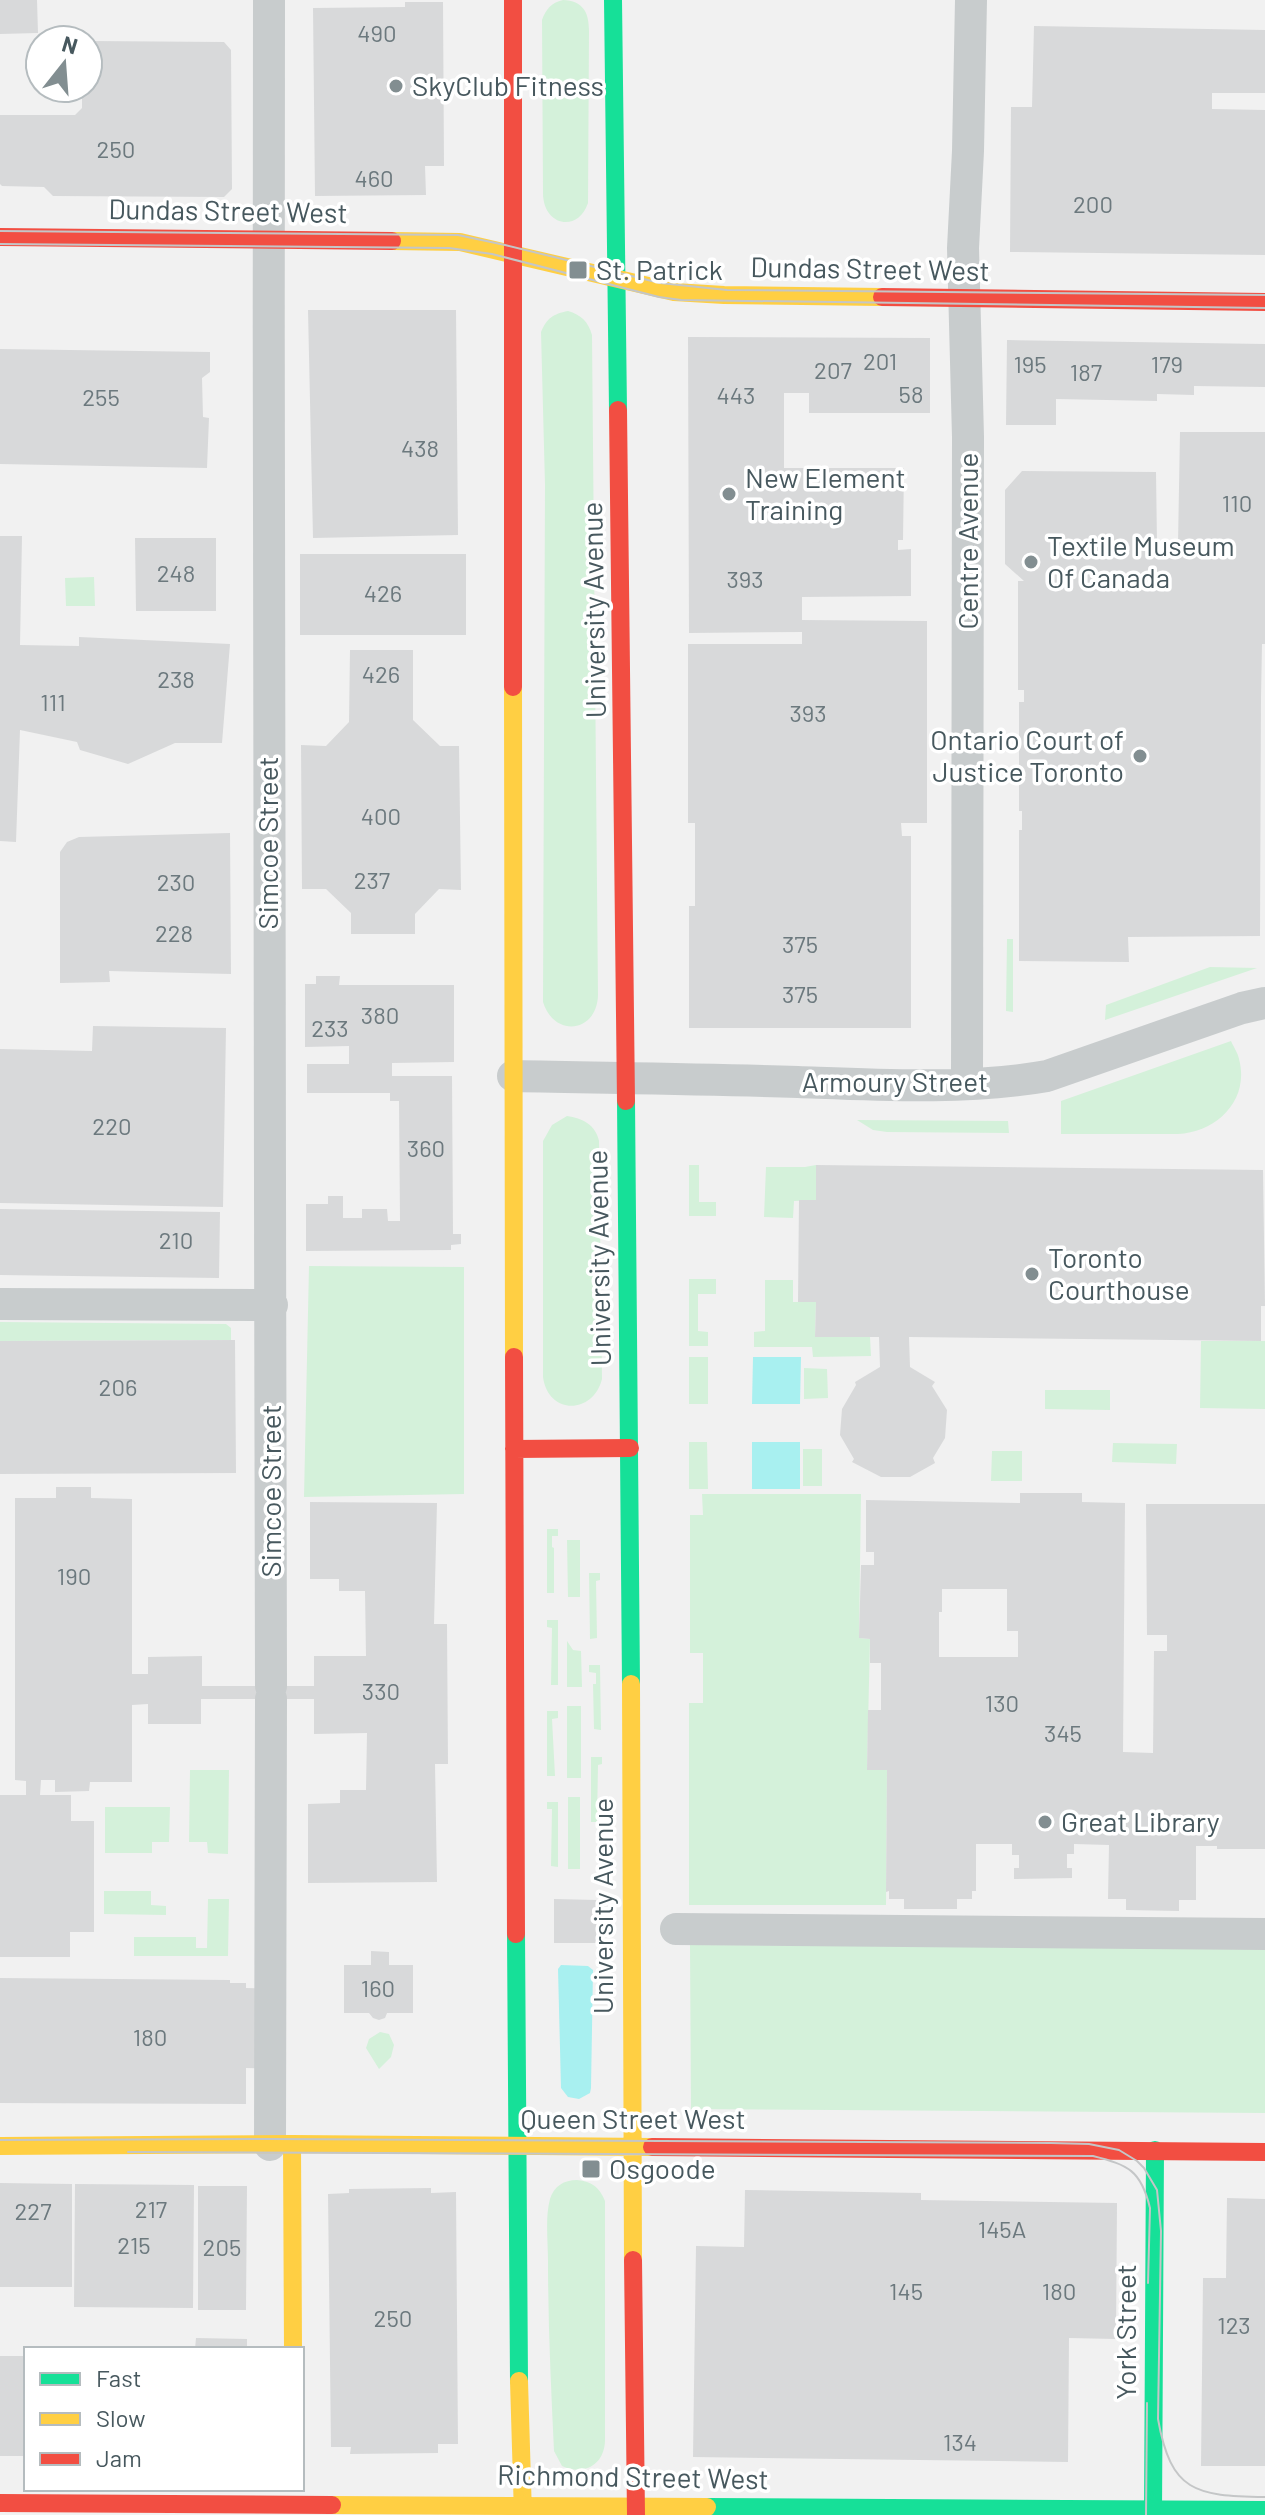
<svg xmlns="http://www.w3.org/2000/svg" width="1265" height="2515" font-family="Barlow,sans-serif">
  <rect width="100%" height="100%" fill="#f1f1f1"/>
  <path fill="#d4f1da" d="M 563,0 C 583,1 589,12 589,31 L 588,203 C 578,233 543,226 543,193 L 542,20 C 546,9 551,3 563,0 Z
    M 568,311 C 581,315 588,321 592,335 L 598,995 C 597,1033 554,1038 543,1002 L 545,485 L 541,332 C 547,318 553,314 568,311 Z
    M 94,577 L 95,606 L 66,606 L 65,578 Z
    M 1007,939 L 1013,939 L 1013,1012 L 1006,1011 Z
    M 1210,967 L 1257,968 L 1105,1020 L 1106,1005 Z
    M 1231,1041 C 1233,1046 1238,1053 1239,1059 C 1250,1100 1217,1132 1178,1134 L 1061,1134 L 1061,1101 Z
    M 567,1116 C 582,1118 596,1125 599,1141 L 602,1379 C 593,1415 548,1415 543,1377 L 543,1141 L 552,1125 Z
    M 857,1120 L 1008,1121 L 1009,1133 L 887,1132 L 873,1130 Z
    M 689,1165 L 699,1165 L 699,1202 L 716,1202 L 716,1216 L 689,1216 Z
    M 816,1165 L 816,1200 L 794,1201 L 793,1218 L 764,1217 L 766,1167 L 805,1167 Z
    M 309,1266 L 464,1267 L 464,1494 L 304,1497 Z
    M 689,1279 L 716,1279 L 716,1294 L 698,1294 L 698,1331 L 708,1332 L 708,1346 L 689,1346 Z
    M 765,1280 L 793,1280 L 793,1302 L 816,1302 L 815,1336 L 870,1337 L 871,1356 L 813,1357 L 812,1347 L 754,1347 L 754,1332 L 765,1331 Z
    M 0,1322 L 226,1324 L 231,1328 L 231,1340 L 0,1341 Z
    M 1201,1341 L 1265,1341 L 1265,1409 L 1200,1408 Z
    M 689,1357 L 708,1357 L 708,1404 L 689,1404 Z
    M 804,1368 L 827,1369 L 828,1398 L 804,1399 Z
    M 1045,1390 L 1110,1390 L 1110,1410 L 1045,1409 Z
    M 689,1442 L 707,1442 L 708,1489 L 689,1489 Z
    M 1113,1443 L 1177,1444 L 1176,1464 L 1112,1462 Z
    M 803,1449 L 822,1449 L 822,1486 L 803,1486 Z
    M 992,1451 L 1022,1451 L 1022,1481 L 991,1481 Z
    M 702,1494 L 861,1494 L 859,1638 L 870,1639 L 867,1769 L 887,1770 L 886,1905 L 689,1905 L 689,1703 L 703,1703 L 703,1653 L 690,1653 L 690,1515 L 703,1515 Z
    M 547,1529 L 558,1529 L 558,1536 L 552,1536 L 552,1547 L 554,1548 L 554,1593 L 547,1593 Z
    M 567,1540 L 580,1540 L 580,1597 L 568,1597 Z
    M 589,1573 L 600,1573 L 600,1580 L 596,1581 L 597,1638 L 590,1639 Z
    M 547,1620 L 558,1620 L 558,1685 L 551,1685 L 552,1628 L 547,1627 Z
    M 567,1641 L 573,1650 L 581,1651 L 582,1687 L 567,1687 Z
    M 589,1665 L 600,1665 L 601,1730 L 594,1729 L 593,1684 L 596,1684 L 596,1673 L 589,1672 Z
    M 567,1706 L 581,1706 L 581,1778 L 567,1778 Z
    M 547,1711 L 558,1711 L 558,1718 L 552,1719 L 555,1776 L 547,1776 Z
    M 591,1757 L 602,1757 L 602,1764 L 598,1765 L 597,1822 L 591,1822 Z
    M 190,1770 L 229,1770 L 228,1854 L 208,1853 L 207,1842 L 189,1842 Z
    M 568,1797 L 580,1797 L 580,1869 L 568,1869 Z
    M 547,1802 L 558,1802 L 558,1867 L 551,1866 L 552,1809 L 547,1809 Z
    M 105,1807 L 170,1807 L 169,1842 L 152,1842 L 152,1853 L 105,1853 Z
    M 104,1891 L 151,1891 L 151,1905 L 166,1906 L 166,1915 L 104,1914 Z
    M 208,1899 L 229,1899 L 228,1956 L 134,1956 L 134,1937 L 196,1937 L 196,1948 L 207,1948 Z
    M 690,1945 L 1265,1946 L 1265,2113 L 691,2109 Z
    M 380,2032 L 389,2034 L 394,2045 L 391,2057 L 379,2069 L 366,2048 L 369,2039 Z
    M 577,2180 C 592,2181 600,2188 605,2201 L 605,2441 C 604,2465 584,2476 562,2466 L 554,2451 C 551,2387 548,2324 548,2261 C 548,2242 545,2217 550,2199 C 554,2186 564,2180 577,2180 Z"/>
  <path fill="#a8f0f0" d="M 753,1357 L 801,1357 L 800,1404 L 752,1404 Z
    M 752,1442 L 800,1442 L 800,1489 L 752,1489 Z
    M 561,1965 L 588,1966 L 593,1970 L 591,2088 L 590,2093 L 579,2099 L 568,2097 L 561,2088 L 558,1969 Z"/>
  <path fill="#d8d9da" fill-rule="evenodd" d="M 0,0 L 37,0 L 38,33 L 0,34 Z
    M 405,2 L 443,2 L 444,166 L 425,166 L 426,195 L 315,196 L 313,8 L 405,7 Z
    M 1034,26 L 1265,30 L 1265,93 L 1212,93 L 1212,109 L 1265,110 L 1265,255 L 1010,252 L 1011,107 L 1032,107 Z
    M 90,41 L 224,42 L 231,50 L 232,189 L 224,197 L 53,196 L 44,187 L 2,186 L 0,184 L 0,115 L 75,115 L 82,108 L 82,88 L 88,88 Z
    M 308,310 L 456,310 L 458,535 L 313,538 Z
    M 688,337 L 930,338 L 930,413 L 809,413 L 809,393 L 784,393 L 784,468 L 904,468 L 903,540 L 898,540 L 898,550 L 911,549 L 911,596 L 802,597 L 802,620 L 927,621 L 927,823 L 901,823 L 902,836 L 911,836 L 911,1028 L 689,1028 L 689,906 L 695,906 L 695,823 L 688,823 L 688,644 L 802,644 L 802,632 L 689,633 Z
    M 1007,340 L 1265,344 L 1265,387 L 1194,386 L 1194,395 L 1157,394 L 1157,401 L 1056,399 L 1056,425 L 1006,425 Z
    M 0,349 L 210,352 L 210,372 L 202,378 L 203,417 L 209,418 L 207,468 L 0,464 Z
    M 1180,432 L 1265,432 L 1265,644 L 1262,644 L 1261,697 L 1260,936 L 1128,937 L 1129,962 L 1019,961 L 1019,830 L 1022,830 L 1022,811 L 1019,811 L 1019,702 L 1024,702 L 1024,690 L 1018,690 L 1018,581 L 1024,581 L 1005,564 L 1005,490 L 1022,471 L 1156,472 L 1157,543 L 1178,544 Z
    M 0,536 L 22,536 L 20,645 L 79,646 L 79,637 L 230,644 L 222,743 L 175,743 L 128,764 L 80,750 L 77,742 L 20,730 L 16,842 L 0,841 Z
    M 135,538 L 216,538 L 216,611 L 136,611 Z
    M 300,554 L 466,554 L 466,635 L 300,635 Z
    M 350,650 L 413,650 L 413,720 L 440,746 L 459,746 L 461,890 L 439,889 L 415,914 L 415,934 L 351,934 L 351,913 L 326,889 L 302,889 L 301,745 L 326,746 L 349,722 Z
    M 230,833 L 231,974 L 109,971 L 110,982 L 60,983 L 60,852 L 67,842 L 79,837 Z
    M 316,976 L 340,976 L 339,985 L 454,985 L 454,1062 L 392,1063 L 392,1076 L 452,1076 L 453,1234 L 461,1234 L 461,1244 L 451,1245 L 451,1250 L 306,1251 L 306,1204 L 328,1204 L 328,1196 L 343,1196 L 343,1218 L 362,1218 L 362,1209 L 387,1209 L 388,1221 L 400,1221 L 399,1101 L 390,1101 L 390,1093 L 307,1093 L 307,1064 L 349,1064 L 349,1046 L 305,1047 L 305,984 L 316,984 Z
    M 93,1026 L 226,1028 L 223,1207 L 0,1203 L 0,1049 L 92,1051 Z
    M 816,1165 L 1263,1170 L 1265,1306 L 1261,1306 L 1261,1341 L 909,1337 L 910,1367 L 935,1382 L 932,1386 L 947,1410 L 945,1438 L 933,1458 L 935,1463 L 910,1477 L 881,1477 L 852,1462 L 854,1459 L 840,1435 L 842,1409 L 856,1385 L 855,1382 L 880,1367 L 879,1337 L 815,1337 L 816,1302 L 798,1302 L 799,1200 L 816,1200 Z
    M 0,1209 L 220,1212 L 219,1278 L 0,1275 Z
    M 235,1340 L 236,1473 L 0,1474 L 0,1341 Z
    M 56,1487 L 91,1487 L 91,1498 L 132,1499 L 132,1674 L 148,1674 L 148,1657 L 202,1656 L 202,1686 L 314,1686 L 314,1656 L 366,1656 L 365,1591 L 339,1591 L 339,1579 L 310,1579 L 310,1502 L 437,1503 L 434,1624 L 447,1624 L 448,1764 L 435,1764 L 437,1882 L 308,1883 L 308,1804 L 340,1803 L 340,1790 L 366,1790 L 367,1733 L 314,1734 L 314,1699 L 201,1699 L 201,1724 L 148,1724 L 148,1704 L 132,1705 L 132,1782 L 90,1782 L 89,1791 L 55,1792 L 55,1780 L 41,1780 L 40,1795 L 71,1795 L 71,1821 L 94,1821 L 94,1932 L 70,1932 L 70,1957 L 0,1957 L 0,1795 L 26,1795 L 26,1781 L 15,1780 L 15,1498 L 56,1498 Z
    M 1020,1493 L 1082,1493 L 1082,1502 L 1125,1503 L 1123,1752 L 1153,1753 L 1154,1651 L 1167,1651 L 1167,1635 L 1147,1635 L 1146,1504 L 1265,1504 L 1265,1849 L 1217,1849 L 1217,1846 L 1196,1846 L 1196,1900 L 1179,1900 L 1179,1911 L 1126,1910 L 1126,1899 L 1108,1899 L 1109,1845 L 1074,1844 L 1074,1854 L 1067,1854 L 1067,1868 L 1072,1868 L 1072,1878 L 1014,1879 L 1014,1868 L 1019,1868 L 1019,1855 L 1012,1855 L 1012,1844 L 976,1844 L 976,1891 L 972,1891 L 972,1899 L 957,1899 L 957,1909 L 904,1909 L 904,1899 L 889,1899 L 889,1891 L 886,1892 L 887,1770 L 867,1770 L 868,1710 L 881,1710 L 881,1663 L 870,1663 L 870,1639 L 859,1638 L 861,1565 L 874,1565 L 874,1552 L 866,1552 L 866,1500 L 1020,1503 ZM 942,1589 L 1007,1589 L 1007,1631 L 1018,1631 L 1018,1657 L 939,1657 L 939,1612 L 942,1612 Z
    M 554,1899 L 597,1900 L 596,1943 L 554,1943 Z
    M 371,1951 L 389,1952 L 389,1965 L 413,1965 L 413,2013 L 387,2013 L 385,2018 L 379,2020 L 373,2018 L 369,2013 L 344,2013 L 344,1965 L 371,1965 Z
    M 0,1978 L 230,1980 L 230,1983 L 246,1983 L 246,1988 L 285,1989 L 285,2069 L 246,2068 L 246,2104 L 0,2103 Z
    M 0,2183 L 72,2184 L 72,2287 L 0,2287 Z
    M 75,2184 L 194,2185 L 193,2308 L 74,2307 Z
    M 198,2186 L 247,2186 L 246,2310 L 198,2310 Z
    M 431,2188 L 431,2193 L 456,2192 L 458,2444 L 438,2444 L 438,2453 L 350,2454 L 351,2447 L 331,2447 L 328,2194 L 349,2193 L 349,2189 Z
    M 745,2190 L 921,2193 L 921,2200 L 1117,2203 L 1116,2339 L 1069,2338 L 1068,2462 L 693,2457 L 696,2246 L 744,2247 Z
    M 1227,2198 L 1265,2199 L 1265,2466 L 1201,2466 L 1203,2278 L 1226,2278 Z
    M 196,2338 L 247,2339 L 247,2349 L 195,2349 Z
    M 0,2356 L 26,2356 L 26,2456 L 0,2456 Z"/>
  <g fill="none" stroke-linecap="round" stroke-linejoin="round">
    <path stroke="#c8cccd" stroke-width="32" d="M 269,0 C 268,562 270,1124 271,1686
      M 513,1076 C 608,1078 703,1079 798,1082 C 879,1085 968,1090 1047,1076 L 1242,1008 L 1265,1003
      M 967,1083 L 968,437 L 963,248 L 968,151 L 971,0
      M 0,1304 L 272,1305
      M 676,1929 L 1265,1934
      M 270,2145 L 271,1699"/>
    <path stroke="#16e098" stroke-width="18" d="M 613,0 L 618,410
      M 626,1101 L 631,1684
      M 516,1934 L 519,2381
      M 707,2507 L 1265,2510
      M 1153,2515 L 1155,2150"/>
    <path stroke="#ffcf43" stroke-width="18" d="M 392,241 L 460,242 L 674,292 L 724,295 L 882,297
      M 513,687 L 514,1357
      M 631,1684 L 633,2260
      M 292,2144 L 293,2349
      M 0,2146 L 292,2144 L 652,2147
      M 519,2381 L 523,2515
      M 332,2505 L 707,2507"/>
    <path stroke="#f24e42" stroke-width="18" d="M 513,0 L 513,687
      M 0,237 L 392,241
      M 882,297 L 1265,302
      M 618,410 L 626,1101
      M 514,1357 L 516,1934
      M 514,1449 L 630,1448
      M 652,2147 L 1265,2152
      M 633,2260 L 636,2515
      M 0,2503 L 332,2505"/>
    <path stroke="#c4c6c7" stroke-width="2" d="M 0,231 L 458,235 L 505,245 L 660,283 L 727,290 L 1265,295
      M 0,244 L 449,248 L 492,254 L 659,297 L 681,300 L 1265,308
      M 0,2140 L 270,2139 L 1051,2143 L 1089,2144 L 1119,2150 L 1137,2161 L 1144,2168 L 1157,2190 L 1161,2231 L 1158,2419 C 1171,2492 1195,2496 1265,2497
      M 128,2152 L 1093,2156 C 1128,2165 1141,2170 1150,2208 L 1148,2283
      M 1146,2515 L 1147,2403"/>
  </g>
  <g fill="#828e91" stroke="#fff" stroke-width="3">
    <circle cx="396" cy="86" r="8"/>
    <rect x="568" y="260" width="20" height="20" rx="4"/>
    <circle cx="729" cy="494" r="8"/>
    <circle cx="1031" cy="562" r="8"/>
    <circle cx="1140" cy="756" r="8"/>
    <circle cx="1032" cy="1274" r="8"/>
    <circle cx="1045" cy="1822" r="8"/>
    <rect x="581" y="2159" width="20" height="20" rx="4"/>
  </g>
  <g text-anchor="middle" stroke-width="7" stroke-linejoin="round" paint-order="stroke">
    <g font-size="24" fill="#6c797e">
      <text x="377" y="42">490</text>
      <text x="116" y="158">250</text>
      <text x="374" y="187">460</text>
      <text x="1093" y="213">200</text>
      <text x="880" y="370">201</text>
      <text x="1030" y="373">195</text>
      <text x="1167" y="373">179</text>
      <text x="833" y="379">207</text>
      <text x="1086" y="381">187</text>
      <text x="911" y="403">58</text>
      <text x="736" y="404">443</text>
      <text x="101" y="406">255</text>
      <text x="420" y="457">438</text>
      <text x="1237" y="512">110</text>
      <text x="176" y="582">248</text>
      <text x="745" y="588">393</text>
      <text x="383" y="602">426</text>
      <text x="381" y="683">426</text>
      <text x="176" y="688">238</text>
      <text x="53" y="711">111</text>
      <text x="808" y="722">393</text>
      <text x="381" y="825">400</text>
      <text x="372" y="889">237</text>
      <text x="176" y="891">230</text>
      <text x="174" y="942">228</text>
      <text x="800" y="953">375</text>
      <text x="800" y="1003">375</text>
      <text x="380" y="1024">380</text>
      <text x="330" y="1037">233</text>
      <text x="112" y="1135">220</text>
      <text x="426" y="1157">360</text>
      <text x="176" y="1249">210</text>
      <text x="118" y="1396">206</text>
      <text x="74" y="1585">190</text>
      <text x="381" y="1700">330</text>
      <text x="1002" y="1712">130</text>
      <text x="1063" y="1742">345</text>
      <text x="378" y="1997">160</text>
      <text x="150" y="2046">180</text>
      <text x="151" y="2218">217</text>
      <text x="33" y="2220">227</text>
      <text x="1002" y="2238">145A</text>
      <text x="134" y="2254">215</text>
      <text x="222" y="2256">205</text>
      <text x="906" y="2300">145</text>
      <text x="1059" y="2300">180</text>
      <text x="393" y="2327">250</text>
      <text x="1234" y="2334">123</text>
      <text x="960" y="2451">134</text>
    </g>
    <g font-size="28" fill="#47585e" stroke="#fff" text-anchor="start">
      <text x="412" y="96">SkyClub Fitness</text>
      <text x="596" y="280">St. Patrick</text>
      <text x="745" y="488">New Element<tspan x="745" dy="32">Training</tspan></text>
      <text x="1047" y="556">Textile Museum<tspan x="1047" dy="32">Of Canada</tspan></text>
      <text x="1124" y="750" text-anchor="end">Ontario Court of<tspan x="1124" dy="32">Justice Toronto</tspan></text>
      <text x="1048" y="1268">Toronto<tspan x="1048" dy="32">Courthouse</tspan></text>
      <text x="1061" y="1832">Great Library</text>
      <text x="609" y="2179">Osgoode</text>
    </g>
    <g font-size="28" fill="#47585e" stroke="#fff">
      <text transform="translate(228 211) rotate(1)" y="10">Dundas Street West</text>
      <text transform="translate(870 269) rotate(1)" y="10">Dundas Street West</text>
      <text transform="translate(968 541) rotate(-90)" y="10">Centre Avenue</text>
      <text transform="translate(594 610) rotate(-91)" y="10">University Avenue</text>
      <text transform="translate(268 843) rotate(-90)" y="10">Simcoe Street</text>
      <text x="895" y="1092">Armoury Street</text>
      <text transform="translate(599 1258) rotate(-91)" y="10">University Avenue</text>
      <text transform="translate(271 1491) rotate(-90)" y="10">Simcoe Street</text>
      <text transform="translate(603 1906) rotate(-90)" y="10">University Avenue</text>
      <text x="633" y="2129">Queen Street West</text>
      <text transform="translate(1126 2332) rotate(-90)" y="10">York Street</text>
      <text transform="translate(633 2477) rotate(1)" y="10">Richmond Street West</text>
    </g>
  </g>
  <rect x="24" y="2347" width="280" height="144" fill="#ffffff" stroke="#b5bcbf" stroke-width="2"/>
  <rect x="40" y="2373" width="40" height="12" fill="#16e098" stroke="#b5bcbf" stroke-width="2"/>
  <text x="96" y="2387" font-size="24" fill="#47585e">Fast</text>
  <rect x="40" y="2413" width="40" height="12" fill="#ffcf43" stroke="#b5bcbf" stroke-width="2"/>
  <text x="96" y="2427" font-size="24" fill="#47585e">Slow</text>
  <rect x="40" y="2453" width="40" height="12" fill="#f24e42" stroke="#b5bcbf" stroke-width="2"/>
  <text x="96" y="2467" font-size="24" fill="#47585e">Jam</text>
  <g transform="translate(64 64) rotate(17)"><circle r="38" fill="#ffffff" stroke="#b5bcbf" stroke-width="2"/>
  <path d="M0-6L14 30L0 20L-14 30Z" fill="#828e91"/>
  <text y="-12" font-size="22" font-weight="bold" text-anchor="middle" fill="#47585e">N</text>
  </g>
</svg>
